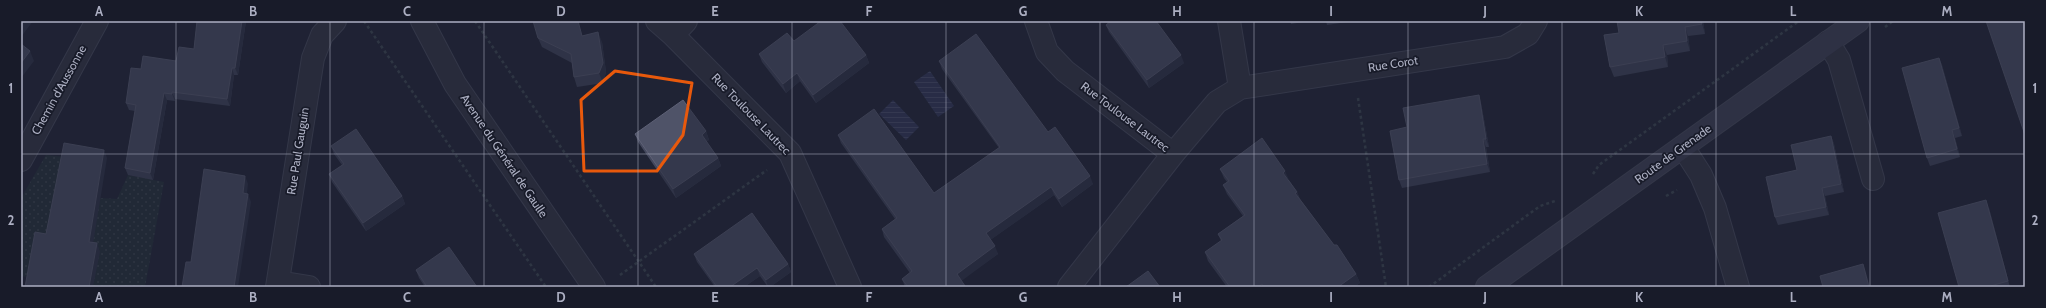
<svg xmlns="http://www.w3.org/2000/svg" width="2046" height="308" font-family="Cabin,sans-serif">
  <defs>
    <pattern id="garden-dots" width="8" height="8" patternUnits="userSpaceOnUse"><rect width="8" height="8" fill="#243138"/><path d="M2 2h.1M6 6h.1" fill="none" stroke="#414c53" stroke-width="1.8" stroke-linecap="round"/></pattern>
    <pattern id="water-rules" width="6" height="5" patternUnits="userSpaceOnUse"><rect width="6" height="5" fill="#33395b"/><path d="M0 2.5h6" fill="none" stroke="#4e5371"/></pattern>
  </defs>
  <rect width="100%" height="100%" fill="#1f2334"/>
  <path fill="url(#garden-dots)" d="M 46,155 L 66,157 L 100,198 L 117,199 L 128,175 L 164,182 L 145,287 L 93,287 L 21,276 L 21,198 Z"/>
  <path fill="url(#water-rules)" d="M 930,71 L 954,106 L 938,117 L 914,82 Z
    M 893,100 L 919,127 L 906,140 L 879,114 Z"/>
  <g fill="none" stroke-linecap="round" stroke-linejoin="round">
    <defs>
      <path id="minor" d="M 657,21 L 673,35
        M 686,21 L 673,35 L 790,153 L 850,287
        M 1036,21 L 1047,52 L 1065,71 L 1173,154 L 1069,287
        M 1828,42 L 1839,60 L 1873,179
        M 1240,88 L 1505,47 L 1528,34 L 1536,21
        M 1683,147 L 1701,175 L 1715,208 L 1738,287
        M 1173,154 L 1217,102 L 1240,88 L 1229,21
        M 21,160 L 97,21
        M 278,282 L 309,287
        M 277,287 L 313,58 L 322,35 L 335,21"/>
      <path id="tertiary" d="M 422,21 L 455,84 L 594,287"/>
      <path id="secondary" d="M 1487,287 L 1858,21"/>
    </defs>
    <use href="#minor" stroke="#4d5060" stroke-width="24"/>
    <use href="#tertiary" stroke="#4d5060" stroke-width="24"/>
    <use href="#secondary" stroke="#4d5060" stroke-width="24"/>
    <path stroke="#414d54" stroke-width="2.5" stroke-dasharray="3 3" stroke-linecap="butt" d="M 364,21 L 546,287
      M 475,21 L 656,287
      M 1885,27 L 1893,21
      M 1358,98 L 1386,287
      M 1593,174 L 1599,165 L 1799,21
      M 1666,196 L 1677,190
      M 620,275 L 767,170
      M 1429,287 L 1540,206 L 1555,201"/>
    <use href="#minor" stroke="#333544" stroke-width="22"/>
    <use href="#tertiary" stroke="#333544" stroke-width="22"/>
    <use href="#secondary" stroke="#414357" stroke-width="22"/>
  </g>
  <path fill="#44485d" d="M 197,21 L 246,21 L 238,75 L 234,75 L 230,106 L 175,99 L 175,101 L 167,100 L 153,180 L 128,175 L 125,168 L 135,111 L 129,110 L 126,103 L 141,69 L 176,61 L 194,49 Z
    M 1290,21 L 1309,21 L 1291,24 Z
    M 1326,21 L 1354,21 L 1327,25 Z
    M 1703,21 L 1705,34 L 1688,36 L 1690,51 L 1667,55 L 1668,67 L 1614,77 L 1610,67 L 1604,35 Z
    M 1106,25 L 1184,63 L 1149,88 L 1109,32 Z
    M 583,36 L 602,42 L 606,72 L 603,83 L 577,87 L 574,77 L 572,63 L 542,47 L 538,38 Z
    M 794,41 L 866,55 L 869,63 L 816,103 L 800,81 L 786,93 L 762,62 L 759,54 Z
    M 1939,58 L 1942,65 L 1962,136 L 1955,138 L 1960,157 L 1930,166 L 1927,158 Z
    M 939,61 L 1048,132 L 1093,184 L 1062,207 L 1054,195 L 990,240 L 998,254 L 961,280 L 966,287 L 905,287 L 902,279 L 910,273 L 884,237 L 882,229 L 895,219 L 841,143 L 838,135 L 934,193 L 999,148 L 942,69 Z
    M 1479,95 L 1481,103 L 1489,147 L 1486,147 L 1490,172 L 1402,188 L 1399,180 L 1407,127 Z
    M 706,131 L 709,140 L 706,141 L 718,158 L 721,166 L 676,198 L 638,142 L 635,134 Z
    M 1831,136 L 1834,144 L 1844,192 L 1825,196 L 1829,215 L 1778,225 L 1775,217 L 1797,170 Z
    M 331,146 L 402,196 L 405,204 L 366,231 L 332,182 L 329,174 L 342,165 L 334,154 Z
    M 1220,169 L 1289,180 L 1297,192 L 1300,199 L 1334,245 L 1356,274 L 1360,283 L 1354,287 L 1227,287 L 1208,261 L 1205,252 L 1221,241 L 1218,234 L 1243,216 L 1227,194 L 1223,185 L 1227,182 L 1224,178 Z
    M 1989,208 L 2010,287 L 1959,287 Z
    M 694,254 L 788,264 L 791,272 L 770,287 L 768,287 L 760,276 L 744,287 L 715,287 L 697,262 Z
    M 416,270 L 477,287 L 425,287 L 419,278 Z"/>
  <path fill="#303448" d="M 22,21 L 33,21 L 21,37 L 21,22 Z
    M 242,21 L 246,21 L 238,75 L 235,68 Z
    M 1701,21 L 1703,21 L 1705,34 L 1702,24 Z
    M 1685,27 L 1688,36 L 1690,51 L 1687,41 Z
    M 598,32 L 602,42 L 606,72 L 603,83 L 599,73 Z
    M 1663,45 L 1667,55 L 1668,67 L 1665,57 Z
    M 30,51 L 34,61 L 21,78 L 21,63 Z
    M 866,55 L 869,63 L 816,103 L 813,95 Z
    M 1181,55 L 1184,63 L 1149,88 L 1147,80 Z
    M 1939,58 L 1942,65 L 1962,136 L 1959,128 Z
    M 232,68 L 234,75 L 230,106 L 227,99 Z
    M 797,73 L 800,81 L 786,93 L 783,84 Z
    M 172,92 L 175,99 L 175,101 L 172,94 Z
    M 164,93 L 167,100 L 153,180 L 150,173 Z
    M 1479,95 L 1481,103 L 1489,147 L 1486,139 Z
    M 1952,130 L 1955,138 L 1960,157 L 1957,149 Z
    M 706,131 L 709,140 L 705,143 L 702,135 Z
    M 1831,136 L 1834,144 L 1844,192 L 1841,184 Z
    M 1483,139 L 1486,147 L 1490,172 L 1487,164 Z
    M 104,150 L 107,158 L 92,250 L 89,242 Z
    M 718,158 L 721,166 L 676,198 L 673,189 Z
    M 1285,171 L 1289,180 L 1283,173 Z
    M 245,176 L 248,184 L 246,201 L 243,193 Z
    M 1090,176 L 1093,184 L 1062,207 L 1059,199 Z
    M 1051,187 L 1054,195 L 989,241 L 986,233 Z
    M 1822,188 L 1825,196 L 1829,215 L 1826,207 Z
    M 1297,192 L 1300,201 L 1295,193 Z
    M 248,194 L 251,202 L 238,287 L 234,287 Z
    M 402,196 L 405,204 L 366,231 L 363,223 Z
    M 1986,200 L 1989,208 L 2010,287 L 2008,281 Z
    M 97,243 L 100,252 L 93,287 L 89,287 Z
    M 995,246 L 998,254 L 960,282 L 957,274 Z
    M 788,264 L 791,272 L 770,287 L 768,287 L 766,280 Z
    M 1863,264 L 1866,272 L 1870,287 L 1869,287 Z
    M 757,268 L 760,276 L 744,287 L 730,287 Z
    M 1356,274 L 1360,283 L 1354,287 L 1338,287 Z
    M 1262,284 L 1263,287 L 1258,287 Z"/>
  <path fill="#4f5368" stroke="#5e6176" d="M 197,21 L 242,21 L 235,68 L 232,68 L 227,99 L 172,92 L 172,94 L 164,93 L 150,173 L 125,168 L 136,105 L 126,103 L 131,68 L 141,69 L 143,56 L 176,61 L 179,47 L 194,49 Z
    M 533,21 L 578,21 L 582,36 L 598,32 L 603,63 L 599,73 L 574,77 L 571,54 L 538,38 Z
    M 821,21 L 840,21 L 866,55 L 813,95 L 797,73 L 783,84 L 759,54 L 787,33 L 794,41 Z
    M 1111,21 L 1156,21 L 1181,55 L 1147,80 L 1106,25 Z
    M 1617,21 L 1701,21 L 1702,24 L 1685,27 L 1687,41 L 1663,45 L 1665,57 L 1610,67 L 1604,35 L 1619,33 Z
    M 1986,21 L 2025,21 L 2025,135 Z
    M 976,34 L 1048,132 L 1055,127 L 1090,176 L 1059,199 L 1051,187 L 986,233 L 995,246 L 957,274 L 965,286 L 965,287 L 908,287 L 902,279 L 912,271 L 882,229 L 897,218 L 838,135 L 874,109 L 934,193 L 1000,147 L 939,61 Z
    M 21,44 L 30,51 L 21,63 Z
    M 1939,58 L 1959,128 L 1952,130 L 1957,149 L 1927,158 L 1902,68 Z
    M 1479,95 L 1486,139 L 1483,139 L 1487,164 L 1399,180 L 1390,131 L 1407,127 L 1403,108 Z
    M 683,100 L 706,131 L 702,135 L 718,158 L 673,189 L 635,134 Z
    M 356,129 L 402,196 L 363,223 L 329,174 L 344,164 L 331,146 Z
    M 1831,136 L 1841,184 L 1822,188 L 1826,207 L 1775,217 L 1766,177 L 1797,170 L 1791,145 Z
    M 1262,138 L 1285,171 L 1283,173 L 1297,192 L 1295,193 L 1334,245 L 1337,245 L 1356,274 L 1338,287 L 1264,287 L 1262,284 L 1258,287 L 1230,287 L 1205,252 L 1222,240 L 1218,234 L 1245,215 L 1223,185 L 1229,181 L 1220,169 Z
    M 64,143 L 104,150 L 89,242 L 97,243 L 89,287 L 25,287 L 35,232 L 46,234 Z
    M 204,169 L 245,176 L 243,193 L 248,194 L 234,287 L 182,287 L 186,262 L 191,262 Z
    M 1986,200 L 2008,281 L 1987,287 L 1959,287 L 1938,213 Z
    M 752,213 L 788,264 L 766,280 L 757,268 L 730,287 L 717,287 L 694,254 Z
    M 449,247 L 477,287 L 427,287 L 416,270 Z
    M 1863,264 L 1869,287 L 1823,287 L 1820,276 Z
    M 1148,271 L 1160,287 L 1126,287 Z"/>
  <path d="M0 0H2046V308H0ZM 615,71 L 692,83 L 683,135 L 657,171 L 584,171 L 581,100 Z" fill="#1f2334" fill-opacity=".55" fill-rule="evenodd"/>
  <path fill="none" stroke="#e8590c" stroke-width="3" stroke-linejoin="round" d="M 615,71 L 692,83 L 683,135 L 657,171 L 584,171 L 581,100 Z"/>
  <path fill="none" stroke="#acafc2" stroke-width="1" stroke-opacity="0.55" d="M 176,21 L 176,287M 330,21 L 330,287M 484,21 L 484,287M 638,21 L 638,287M 792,21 L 792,287M 946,21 L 946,287M 1100,21 L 1100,287M 1254,21 L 1254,287M 1408,21 L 1408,287M 1562,21 L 1562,287M 1716,21 L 1716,287M 1870,21 L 1870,287M 21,154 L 2025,154"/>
  <g text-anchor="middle" stroke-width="3.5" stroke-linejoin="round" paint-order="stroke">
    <g font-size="12" fill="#acafc2" stroke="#181b29">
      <text transform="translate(1393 64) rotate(-9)" y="4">Rue Corot</text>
      <text transform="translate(59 90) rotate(-61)" y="4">Chemin d'Aussonne</text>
      <text transform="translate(751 114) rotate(46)" y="4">Rue Toulouse Lautrec</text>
      <text transform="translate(1125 117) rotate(37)" y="4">Rue Toulouse Lautrec</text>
      <text transform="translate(298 151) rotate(-81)" y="4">Rue Paul Gauguin</text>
      <text transform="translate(1673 154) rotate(-36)" y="4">Route de Grenade</text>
      <text transform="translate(504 156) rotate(56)" y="4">Avenue du Général de Gaulle</text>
    </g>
  </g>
  <rect width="2046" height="308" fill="none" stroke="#181b29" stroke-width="44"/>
  <rect x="22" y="22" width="2002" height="264" fill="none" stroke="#acafc2" stroke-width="1.5"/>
  <g font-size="13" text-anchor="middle" font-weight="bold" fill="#acafc2">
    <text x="99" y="16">A</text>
    <text x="253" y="16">B</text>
    <text x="407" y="16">C</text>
    <text x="561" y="16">D</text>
    <text x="715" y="16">E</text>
    <text x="869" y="16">F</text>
    <text x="1023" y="16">G</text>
    <text x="1177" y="16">H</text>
    <text x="1331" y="16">I</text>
    <text x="1485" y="16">J</text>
    <text x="1639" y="16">K</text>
    <text x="1793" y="16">L</text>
    <text x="1947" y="16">M</text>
    <text x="11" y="93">1</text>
    <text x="2035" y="93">1</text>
    <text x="11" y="225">2</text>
    <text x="2035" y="225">2</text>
    <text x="99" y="302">A</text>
    <text x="253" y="302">B</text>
    <text x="407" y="302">C</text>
    <text x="561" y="302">D</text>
    <text x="715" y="302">E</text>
    <text x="869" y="302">F</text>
    <text x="1023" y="302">G</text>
    <text x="1177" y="302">H</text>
    <text x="1331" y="302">I</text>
    <text x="1485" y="302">J</text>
    <text x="1639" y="302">K</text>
    <text x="1793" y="302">L</text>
    <text x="1947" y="302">M</text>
  </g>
</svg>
